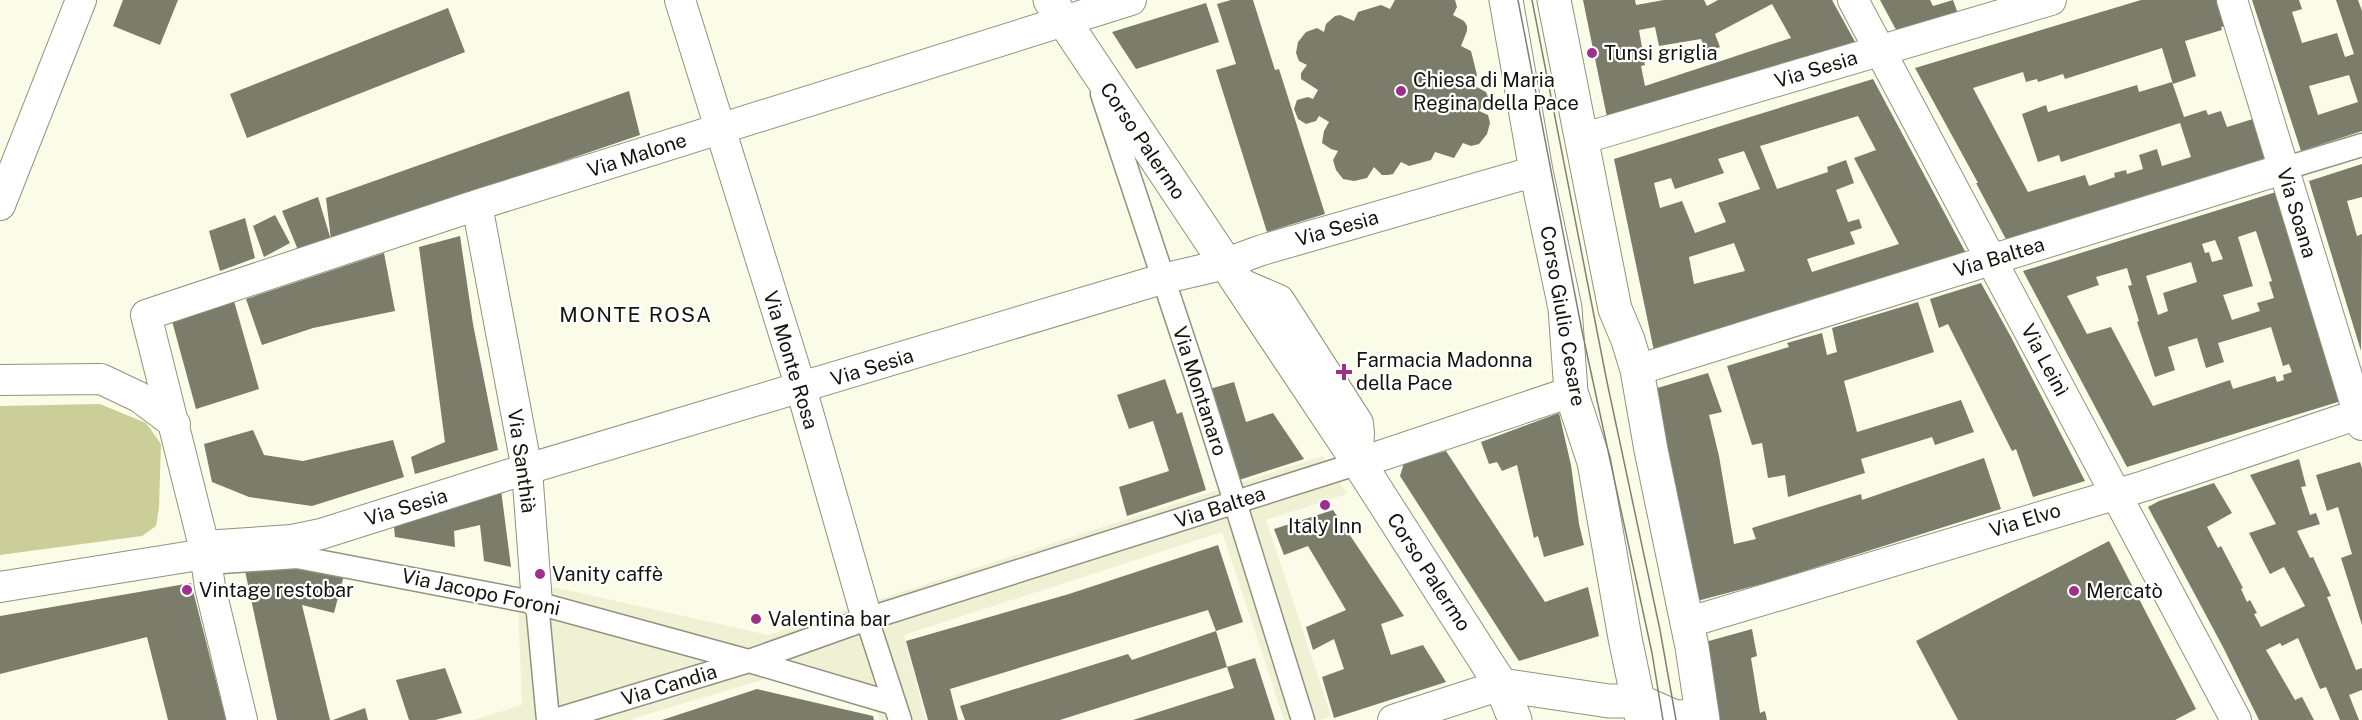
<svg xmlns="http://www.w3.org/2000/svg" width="2362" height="720" font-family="'Public Sans',sans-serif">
  <rect width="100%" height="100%" fill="#fbfce7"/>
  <path fill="#f0f1d4" d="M 1323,456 L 1347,494 L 1266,520 L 1331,716 L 1320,720 L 1284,720 L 1222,532 L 904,635 L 926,720 L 879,720 L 875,706 L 766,679 L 628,720 L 473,720 L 522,705 L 517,579 L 768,635 Z"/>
  <path fill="#ccce9a" d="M 100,404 L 146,423 L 161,444 L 159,507 L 156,526 L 142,536 L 0,555 L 0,406 Z"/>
  <path fill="#7b7c69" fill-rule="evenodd" d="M 123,0 L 178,0 L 160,45 L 113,26 Z
    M 1231,0 L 1253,0 L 1275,70 L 1279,69 L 1325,214 L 1267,232 L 1216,70 L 1236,64 L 1217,4 Z
    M 1395,0 L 1455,0 L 1457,7 L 1453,15 L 1464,21 L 1467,26 L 1467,31 L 1461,46 L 1471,51 L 1477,75 L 1473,85 L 1486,92 L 1488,97 L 1479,111 L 1488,115 L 1490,123 L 1487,134 L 1479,144 L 1471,146 L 1463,143 L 1454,158 L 1435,152 L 1431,160 L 1409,166 L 1401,162 L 1393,174 L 1388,175 L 1382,175 L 1374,167 L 1367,178 L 1354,181 L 1343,179 L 1336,170 L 1333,160 L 1338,151 L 1331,149 L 1322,143 L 1324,131 L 1329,122 L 1319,116 L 1316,121 L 1306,124 L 1298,119 L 1294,109 L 1297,100 L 1308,97 L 1313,99 L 1318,90 L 1301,79 L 1301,73 L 1307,65 L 1299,61 L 1296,53 L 1298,42 L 1306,32 L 1317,28 L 1324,32 L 1326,24 L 1335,16 L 1340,15 L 1354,21 L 1358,12 L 1381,5 L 1390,9 Z
    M 1583,0 L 1635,0 L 1636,5 L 1664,0 L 1704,0 L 1707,6 L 1718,0 L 1832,0 L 1859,49 L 1609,127 ZM 1772,4 L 1791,38 L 1645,86 L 1641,66 L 1645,65 L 1639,30 L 1655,27 L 1659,46 L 1701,39 L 1707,52 L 1720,47 L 1715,34 Z
    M 1880,0 L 1930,0 L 1933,6 L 1953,0 L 1961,22 L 1901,39 Z
    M 2141,0 L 2218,0 L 2226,26 L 2221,27 L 2222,30 L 2185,41 L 2196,76 L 2173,84 L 2162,48 L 2065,79 L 2063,74 L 2038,82 L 2037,79 L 2026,82 L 2023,72 L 1973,88 L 2028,192 L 2085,175 L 2089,186 L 2115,177 L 2114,173 L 2126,170 L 2127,174 L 2143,169 L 2139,155 L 2157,149 L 2162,166 L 2191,157 L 2180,123 L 2061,162 L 2059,155 L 2038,162 L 2022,114 L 2046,105 L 2048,112 L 2137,85 L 2139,92 L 2172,82 L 2184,117 L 2206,110 L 2208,115 L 2221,111 L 2227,127 L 2253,119 L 2267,162 L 2008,243 L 1976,183 L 1978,183 L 1915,68 Z
    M 2252,0 L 2299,0 L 2302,9 L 2292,12 L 2302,43 L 2337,33 L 2345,57 L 2354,54 L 2336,0 L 2358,0 L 2362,11 L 2362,131 L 2301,151 ZM 2349,75 L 2358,102 L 2318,115 L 2309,86 Z
    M 1206,3 L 1219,42 L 1136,69 L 1112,32 Z
    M 448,8 L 465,52 L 247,138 L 230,94 Z
    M 1873,79 L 1967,255 L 1654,351 L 1614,159 ZM 1858,116 L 1876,150 L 1854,158 L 1899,244 L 1812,272 L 1807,259 L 1855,244 L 1850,232 L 1862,228 L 1859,219 L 1848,222 L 1836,190 L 1854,183 L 1846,160 L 1827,167 L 1828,172 L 1777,189 L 1760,146 ZM 1744,151 L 1760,189 L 1718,203 L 1726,222 L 1695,233 L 1682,201 L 1660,208 L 1654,183 L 1671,178 L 1675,189 L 1709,178 L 1724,173 L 1718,159 ZM 1734,243 L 1745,271 L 1694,284 L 1689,257 Z
    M 629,91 L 640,135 L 331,240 L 298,250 L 282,211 L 318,197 L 331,240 L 326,198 Z
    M 2362,164 L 2362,197 L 2347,201 L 2357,236 L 2362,234 L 2361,351 L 2309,181 Z
    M 2276,192 L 2341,401 L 2127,467 L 2023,271 ZM 2256,231 L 2272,281 L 2269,282 L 2274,298 L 2257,303 L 2260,311 L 2232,320 L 2223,295 L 2253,286 L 2238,237 ZM 2215,240 L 2223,259 L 2212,262 L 2209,252 L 2205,253 L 2202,244 ZM 2191,262 L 2197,282 L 2163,293 L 2168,311 L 2158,315 L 2146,276 ZM 2127,268 L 2132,285 L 2128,286 L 2139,321 L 2137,322 L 2155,377 L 2175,370 L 2168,347 L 2197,338 L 2206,368 L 2224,362 L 2218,343 L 2271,327 L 2283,366 L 2289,364 L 2292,372 L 2283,375 L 2284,380 L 2277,382 L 2275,376 L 2233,389 L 2230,380 L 2153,406 L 2111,327 L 2087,334 L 2067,296 L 2099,285 L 2096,277 Z
    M 275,215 L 290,243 L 264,257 L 253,226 Z
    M 245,218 L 255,258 L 220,271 L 209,231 Z
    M 460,236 L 473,324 L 498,450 L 415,474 L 411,457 L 445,442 L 419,247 Z
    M 384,253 L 395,311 L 313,328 L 262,345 L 246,299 Z
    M 1981,283 L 2011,337 L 2085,481 L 2033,497 L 2016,449 L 2012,451 L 1948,324 L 1939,328 L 1930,299 Z
    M 234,301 L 259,389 L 196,409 L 172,321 Z
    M 1918,302 L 1934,352 L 1844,381 L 1857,432 L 1961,400 L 1974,432 L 1935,445 L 1932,437 L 1861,459 L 1865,473 L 1788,497 L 1785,475 L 1768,478 L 1762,443 L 1752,445 L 1727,366 L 1789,347 L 1787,343 L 1822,333 L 1827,355 L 1837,352 L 1832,328 Z
    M 1708,373 L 1722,412 L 1709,415 L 1719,456 L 1734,544 L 1756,539 L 1752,528 L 1861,494 L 1862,500 L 1984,458 L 2001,509 L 1769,582 L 1697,601 L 1654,389 Z
    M 1165,379 L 1177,414 L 1182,412 L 1206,490 L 1127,516 L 1119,487 L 1169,471 L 1153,421 L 1129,429 L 1117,395 Z
    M 1234,382 L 1246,422 L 1273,413 L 1304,459 L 1233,482 L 1206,390 Z
    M 1559,413 L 1571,465 L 1579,524 L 1584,545 L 1544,557 L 1538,536 L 1534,538 L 1517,465 L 1502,471 L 1497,462 L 1489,464 L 1481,442 Z
    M 253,430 L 264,455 L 303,461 L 393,440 L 404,477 L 312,506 L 249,497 L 212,482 L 204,444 Z
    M 1446,451 L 1545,602 L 1588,587 L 1599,636 L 1519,661 L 1400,476 L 1404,463 Z
    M 2299,459 L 2306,486 L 2301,487 L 2310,515 L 2316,513 L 2320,524 L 2297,531 L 2310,558 L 2313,557 L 2331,596 L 2327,597 L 2356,670 L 2362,668 L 2362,690 L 2349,695 L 2359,720 L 2340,720 L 2326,687 L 2320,689 L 2298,638 L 2282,646 L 2280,643 L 2266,650 L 2295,700 L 2302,697 L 2314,720 L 2259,720 L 2223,647 L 2148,507 L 2159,501 L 2214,483 L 2232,513 L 2207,527 L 2218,548 L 2221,546 L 2243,588 L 2241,589 L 2247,602 L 2250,600 L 2257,613 L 2254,614 L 2261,627 L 2305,606 L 2284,567 L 2270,574 L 2249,533 L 2276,524 L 2250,475 Z
    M 2360,462 L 2362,468 L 2362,625 L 2341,558 L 2352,554 L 2338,507 L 2327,511 L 2316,475 Z
    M 500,482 L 511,567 L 484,561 L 480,525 L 454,531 L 455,547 L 395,537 L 393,517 Z
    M 1333,510 L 1404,616 L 1381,624 L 1391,655 L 1423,645 L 1446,682 L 1334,718 L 1322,677 L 1344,669 L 1334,639 L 1313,650 L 1306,627 L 1346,610 L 1308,546 L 1284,555 L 1274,529 Z
    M 2109,541 L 2196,709 L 2175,720 L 1958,720 L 1916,641 Z
    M 1218,545 L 1243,622 L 1216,631 L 1208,610 L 950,689 L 958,720 L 928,720 L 906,641 L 1069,594 Z
    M 308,562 L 344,575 L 334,613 L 302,605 L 330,720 L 277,720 L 245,571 Z
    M 191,583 L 226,720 L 168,720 L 147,637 L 0,674 L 0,616 Z
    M 1752,629 L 1757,656 L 1751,658 L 1760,713 L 1765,711 L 1767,720 L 1715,720 L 1698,644 Z
    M 1216,631 L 1227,667 L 1255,658 L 1275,720 L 1133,720 L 1234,688 L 1227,667 L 1060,720 L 965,720 L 960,706 L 1128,654 L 1132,660 Z
    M 445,668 L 462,713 L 435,720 L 409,720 L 396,680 Z
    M 757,689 L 873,716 L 874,720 L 662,720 Z
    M 365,708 L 368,720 L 333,720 Z"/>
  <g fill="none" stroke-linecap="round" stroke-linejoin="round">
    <defs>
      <path id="pedestrian" d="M 1102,94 L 1196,377 L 1303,720
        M 2283,169 L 2362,145
        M 207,563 L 297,557 L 537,603 L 749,661 L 895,704
        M 537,603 L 548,720
        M 867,619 L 900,720
        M 555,720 L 749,661 L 867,619 L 1359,463"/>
      <path id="minor" d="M 680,0 L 801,388 L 867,619
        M 1853,0 L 2236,720
        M 2232,0 L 2362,425
        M 1581,139 L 2051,0
        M 0,205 L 81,0
        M 477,205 L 527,470 L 537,603
        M 1237,282 L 1279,300 L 1358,423 L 1359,434 L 1357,460
        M 1637,370 L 2283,169
        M 0,380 L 101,379 L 139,397 L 175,424
        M 1359,463 L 1571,392
        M 204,546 L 292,540 L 321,534 L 504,476 L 1162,279 L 1218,266 L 1262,250 L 1536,171
        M 0,587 L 205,554
        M 1686,623 L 2144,486 L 2362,413
        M 242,720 L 210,587 L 204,546 L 146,315 L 477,205 L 1131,0
        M 1393,720 L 1501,685"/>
      <path id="secondary" d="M 1050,0 L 1357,460 L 1501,685 L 1515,720
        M 1506,0 L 1536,171 L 1565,308 L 1571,392 L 1594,462 L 1625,638 L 1642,720
        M 1554,0 L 1615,309 L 1628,340 L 1637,370 L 1651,450 L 1692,647 L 1703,720
        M 1501,685 L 1609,701 L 1639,701 L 1675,717 L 1702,716"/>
    </defs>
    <use href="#pedestrian" stroke="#91927f" stroke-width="25"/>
    <use href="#minor" stroke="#91927f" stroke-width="32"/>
    <use href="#secondary" stroke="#91927f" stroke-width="35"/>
    <use href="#pedestrian" stroke="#fff" stroke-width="22"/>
    <use href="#minor" stroke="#fff" stroke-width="30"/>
    <use href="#secondary" stroke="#fff" stroke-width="33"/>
    <path stroke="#808173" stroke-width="1.5" d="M 1518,0 L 1582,331 L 1652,653 L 1663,720
      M 1532,0 L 1607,382 L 1660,630 L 1676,720"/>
  </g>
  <g fill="#a02f8b" stroke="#fff" stroke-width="2">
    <circle cx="1592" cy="53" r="6"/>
    <circle cx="1401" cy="91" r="6"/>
    <path d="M1341 363h6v6h6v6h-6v6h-6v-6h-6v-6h6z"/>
    <circle cx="1325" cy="505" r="6"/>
    <circle cx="540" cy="574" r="6"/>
    <circle cx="187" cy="590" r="6"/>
    <circle cx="2074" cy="591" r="6"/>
    <circle cx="756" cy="619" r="6"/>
  </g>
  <g text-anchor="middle" stroke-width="4.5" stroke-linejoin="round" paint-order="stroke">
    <g font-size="20" fill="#14150d" stroke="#fff" text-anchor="start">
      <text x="1604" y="60">Tunsi griglia</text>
      <text x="1413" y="87">Chiesa di Maria<tspan x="1413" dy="23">Regina della Pace</tspan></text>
      <text x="1356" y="367">Farmacia Madonna<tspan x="1356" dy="23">della Pace</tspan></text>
      <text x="1325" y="533" text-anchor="middle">Italy Inn</text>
      <text x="552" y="581">Vanity caffè</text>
      <text x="199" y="597">Vintage restobar</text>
      <text x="2086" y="598">Mercatò</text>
      <text x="768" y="626">Valentina bar</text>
    </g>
    <g font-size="20" fill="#14150d" stroke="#fff">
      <text transform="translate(1816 69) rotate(-17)" y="7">Via Sesia</text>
      <text transform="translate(1143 141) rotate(56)" y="7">Corso Palermo</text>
      <text transform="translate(637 155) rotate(-18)" y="7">Via Malone</text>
      <text transform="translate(2297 213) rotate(73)" y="7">Via Soana</text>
      <text transform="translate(1337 228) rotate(-16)" y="7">Via Sesia</text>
      <text transform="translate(1999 257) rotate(-17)" y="7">Via Baltea</text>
      <text transform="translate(1563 316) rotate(80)" y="7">Corso Giulio Cesare</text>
      <text transform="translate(791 360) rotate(73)" y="7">Via Monte Rosa</text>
      <text transform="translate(2045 360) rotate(62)" y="7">Via Leinì</text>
      <text transform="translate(872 367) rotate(-17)" y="7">Via Sesia</text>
      <text transform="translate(1200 391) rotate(72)" y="7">Via Montanaro</text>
      <text transform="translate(522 461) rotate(82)" y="7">Via Santhià</text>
      <text transform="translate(406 507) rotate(-17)" y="7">Via Sesia</text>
      <text transform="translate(1220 507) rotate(-18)" y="7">Via Baltea</text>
      <text transform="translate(2025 520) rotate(-17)" y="7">Via Elvo</text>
      <text transform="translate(1429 572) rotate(57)" y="7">Corso Palermo</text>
      <text transform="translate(481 592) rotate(12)" y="7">Via Jacopo Foroni</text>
      <text transform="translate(669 685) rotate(-17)" y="7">Via Candia</text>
    </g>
    <g font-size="21" letter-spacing="1.5" fill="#14150d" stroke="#fff">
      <text x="636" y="322">MONTE ROSA</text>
    </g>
  </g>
</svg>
